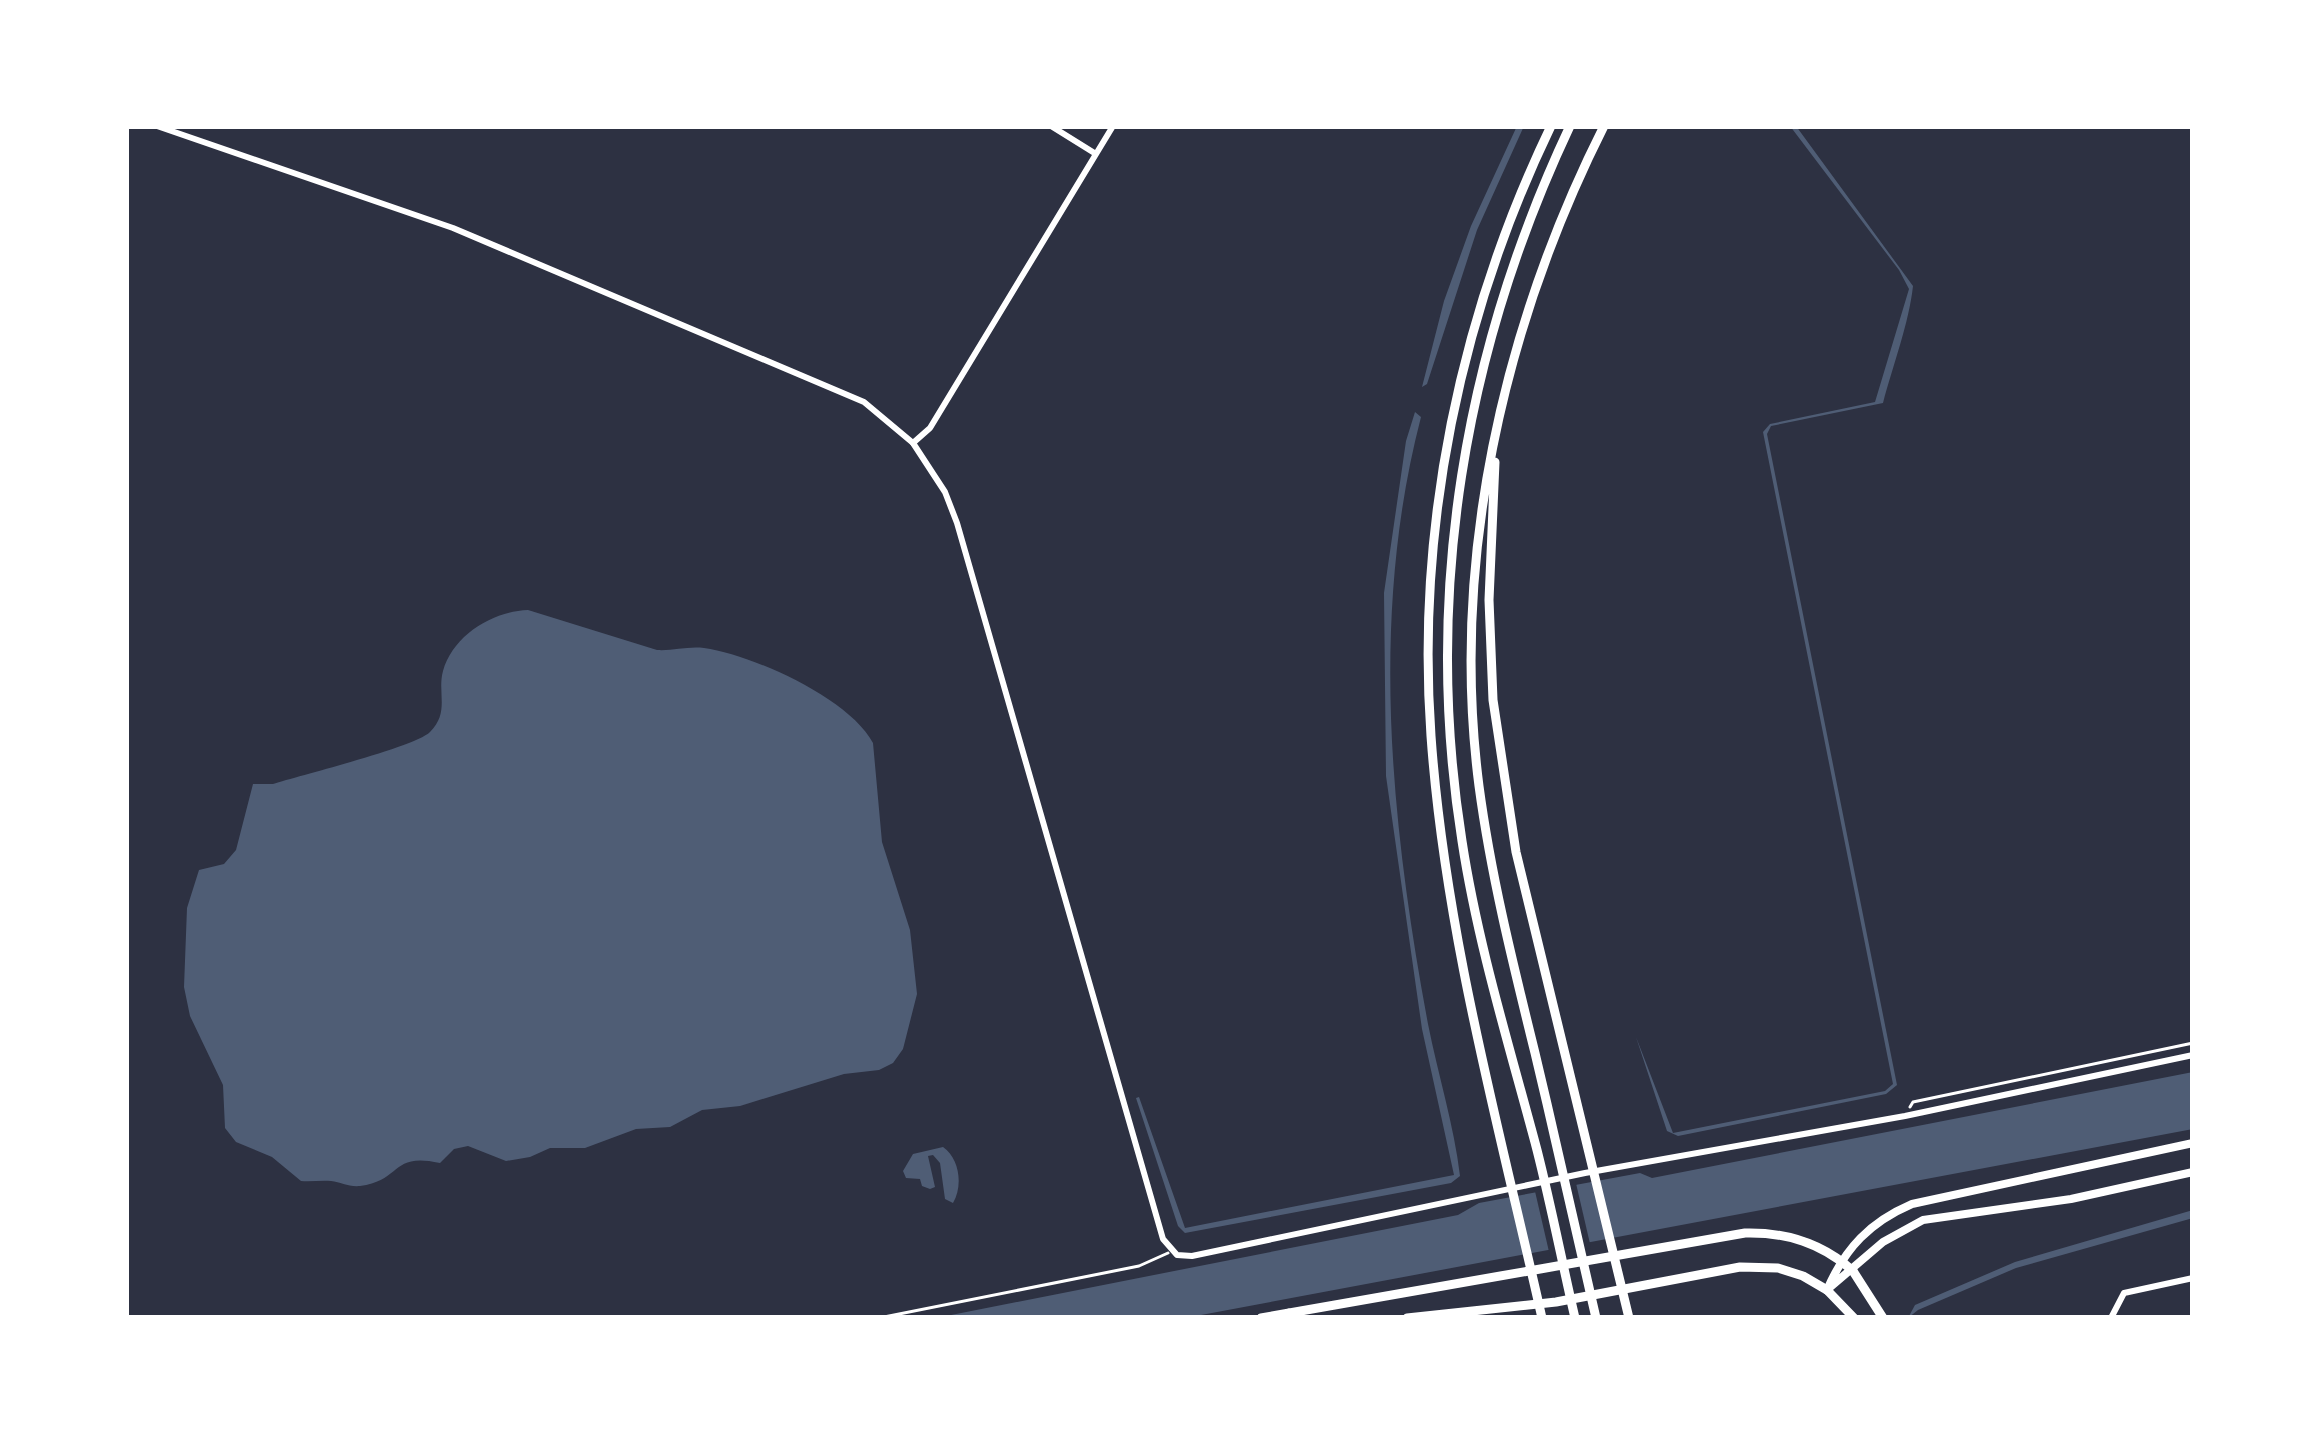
<svg xmlns="http://www.w3.org/2000/svg" width="2319" height="1444" font-family="'Noto Sans',sans-serif">
  <rect width="100%" height="100%" fill="#2d3142"/>
  <path fill="#4f5d75" d="M 1517,126 L 1524,126 L 1477,230 L 1427,384 L 1422,387 L 1444,301 L 1471,226 Z
    M 1790,126 L 1796,126 L 1913,286 C 1909,323 1893,365 1883,403 L 1771,426 L 1767,434 L 1897,1085 L 1886,1094 L 1678,1136 L 1667,1131 L 1636,1037 L 1673,1133 L 1885,1091 L 1893,1084 L 1763,432 L 1770,424 L 1875,402 L 1909,289 L 1899,270 Z
    M 1415,412 L 1421,417 C 1369,617 1391,824 1428,1024 C 1438,1075 1454,1125 1460,1176 L 1451,1183 L 1185,1233 L 1178,1226 L 1136,1098 L 1139,1097 L 1185,1228 L 1454,1175 L 1422,1029 L 1386,776 L 1384,593 L 1406,441 Z
    M 528,610 L 657,650 C 673,651 688,646 704,648 C 753,655 849,698 873,743 L 882,842 L 910,930 L 917,994 L 903,1049 L 893,1063 L 879,1070 L 844,1074 L 740,1106 L 702,1110 L 670,1127 L 636,1129 L 585,1148 L 550,1148 L 530,1157 L 506,1161 L 468,1146 L 454,1149 L 440,1163 C 390,1152 403,1180 360,1186 C 348,1187 341,1182 331,1181 C 321,1180 311,1182 301,1181 L 272,1157 L 236,1142 L 225,1128 L 223,1085 L 190,1016 L 184,987 L 187,908 L 199,870 L 224,864 L 236,850 L 253,784 L 273,784 C 301,775 415,747 430,732 C 450,712 437,693 443,671 C 453,635 493,611 528,610 Z
    M 2193,1072 L 2193,1129 L 1185,1318 L 936,1318 L 1458,1215 L 1479,1203 L 1640,1173 L 1652,1178 Z
    M 943,1147 C 960,1159 963,1186 953,1203 L 945,1199 L 940,1163 L 933,1155 L 928,1156 L 935,1187 L 930,1189 L 922,1186 L 920,1179 L 906,1178 L 903,1171 L 913,1154 Z
    M 2193,1210 L 2193,1218 L 2016,1268 L 1918,1310 L 1908,1318 L 1915,1305 L 2015,1262 Z"/>
  <path fill="#2d3142" d="M 1575,1179 L 1591,1248 L 1550,1256 L 1534,1187 Z"/>
  <g fill="none" stroke-linecap="round" stroke-linejoin="round">
    <path stroke="#fff" stroke-width="3" d="M 1910,1107 L 1913,1102 L 2193,1043
      M 879,1318 L 1139,1266 L 1168,1253
      M 2190,1318 L 2193,1317"/>
    <path stroke="#fff" stroke-width="6" d="M 1051,126 L 1096,154
      M 913,443 L 930,428 L 1113,126
      M 2111,1318 L 2124,1293 L 2193,1278"/>
    <path stroke="#fff" stroke-width="6" d="M 157,126 L 453,228 L 864,402 L 913,443 L 945,492 L 957,523 L 1163,1239 L 1177,1255 L 1192,1256 L 1585,1173 L 1905,1116 L 2193,1055"/>
    <path stroke="#fff" stroke-width="8" d="M 1828,1289 L 1883,1242 L 1923,1220 L 2071,1199 L 2193,1172
      M 1827,1290 C 1845,1248 1870,1222 1912,1204 L 2193,1143"/>
    <path stroke="#fff" stroke-width="9" d="M 1261,1318 L 1745,1233 C 1787,1232 1822,1243 1853,1271
      M 1407,1318 L 1556,1302 L 1740,1267 L 1778,1268 L 1803,1276 L 1827,1290"/>
    <path stroke="#fff" stroke-width="9" d="M 1570,126 C 1464,351 1423,595 1462,841 C 1478,946 1510,1048 1537,1150 C 1551,1205 1562,1262 1575,1318
      M 1495,462 L 1489,600 L 1493,700 L 1516,852 L 1629,1318
      M 1853,1271 L 1883,1318
      M 1827,1290 L 1854,1318
      M 1289,1313 L 1292,1318
      M 1542,1318 C 1499,1127 1445,933 1431,736 C 1416,527 1460,315 1551,126
      M 1596,1318 C 1576,1229 1556,1141 1535,1053 C 1513,964 1491,876 1479,786 C 1450,561 1503,327 1604,126"/>
  </g>
  <rect width="2319" height="1444" fill="none" stroke="#ffffff" stroke-width="258"/>
</svg>
